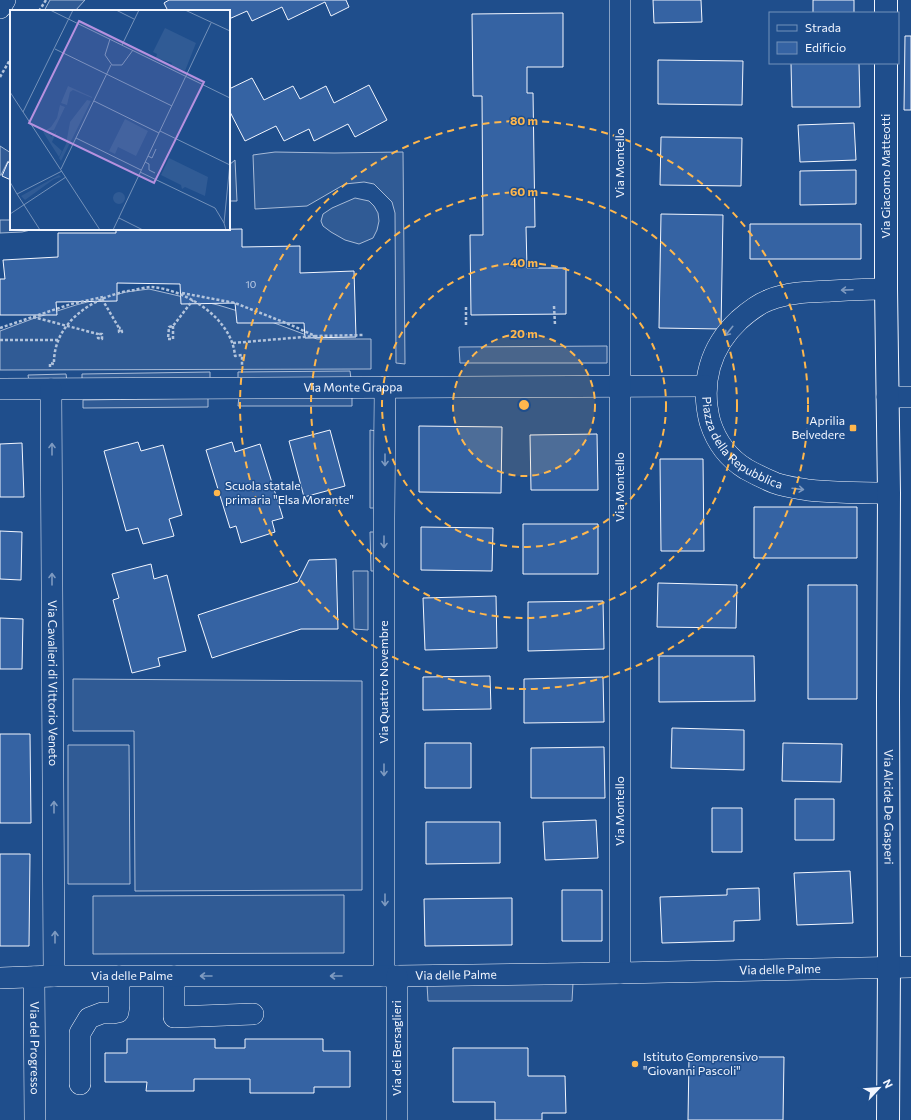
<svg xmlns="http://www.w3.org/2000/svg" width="911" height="1120" font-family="Commissioner,sans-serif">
  <rect width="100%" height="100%" fill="#1f4e8c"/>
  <path fill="#305b95" stroke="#a8bbd7" d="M 50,0 L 85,0 L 75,11 L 44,11 Z
    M 0,146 L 11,153 L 11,163 L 8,161 L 1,175 L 0,175 Z
    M 275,152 L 334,153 L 403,152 L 405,364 L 396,363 L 395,213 L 392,202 L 374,184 L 364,182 L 345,184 L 307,206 L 255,209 L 253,155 L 260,154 Z
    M 235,160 L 237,201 L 229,201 L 229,165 Z
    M 355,198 L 369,201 L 374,206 L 378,213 L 379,221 L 377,230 L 373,238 L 359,244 L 345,240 L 331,232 L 323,226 L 321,221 L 323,214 L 332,208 Z
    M 0,220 L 11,220 L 11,229 L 35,229 L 22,232 L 0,233 Z
    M 149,289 L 218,305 L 261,318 L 317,339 L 371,339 L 371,369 L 0,370 L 0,331 L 32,319 L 76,305 L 126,292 Z
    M 607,346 L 607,363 L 460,363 L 459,347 Z
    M 350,371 L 351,379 L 238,380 L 238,372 Z
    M 210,372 L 210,380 L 82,382 L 82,374 Z
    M 66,374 L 67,381 L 29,382 L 28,375 Z
    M 239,396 L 352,396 L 352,406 L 238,406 Z
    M 208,398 L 208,407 L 83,408 L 83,400 Z
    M 370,430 L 376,431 L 377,508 L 370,508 Z
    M 370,532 L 376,532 L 377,571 L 371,571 Z
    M 353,571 L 368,571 L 368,630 L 354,629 Z
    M 73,679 L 362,681 L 362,890 L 135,891 L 134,731 L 73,731 Z
    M 68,745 L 129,745 L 130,884 L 68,884 Z
    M 344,895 L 344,953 L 93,954 L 93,896 Z
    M 573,983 L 572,1001 L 428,1001 L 427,984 Z"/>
  <path fill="#3563a3" stroke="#f2f6ff" d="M 169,0 L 346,0 L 349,7 L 331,16 L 325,2 L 288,20 L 282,7 L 252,21 L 247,11 L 229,19 L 229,11 L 168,11 L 164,3 Z
    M 653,0 L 701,0 L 702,22 L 654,23 Z
    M 813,0 L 854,0 L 854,13 L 813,13 Z
    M 563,13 L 563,67 L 527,67 L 527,93 L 533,93 L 535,227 L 526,227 L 527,268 L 566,268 L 566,314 L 471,315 L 470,235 L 483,235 L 482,96 L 473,96 L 472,14 Z
    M 905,36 L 911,36 L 911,110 L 904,110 Z
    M 658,60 L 743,61 L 742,105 L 658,104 Z
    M 791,63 L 859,63 L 860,107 L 792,107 Z
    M 252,78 L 264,100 L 293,86 L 300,99 L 326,86 L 334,103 L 369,85 L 387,120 L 355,137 L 348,124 L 314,141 L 309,129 L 284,141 L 276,126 L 245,141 L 229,110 L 229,89 Z
    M 854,123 L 856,160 L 800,162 L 798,125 Z
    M 661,137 L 742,138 L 741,186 L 660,185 Z
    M 8,162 L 11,164 L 11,180 L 2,176 Z
    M 856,170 L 856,204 L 800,205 L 800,171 Z
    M 661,214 L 723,215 L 721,329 L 659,328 Z
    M 750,224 L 861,224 L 861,259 L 750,259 Z
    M 116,229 L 178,229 L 178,230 L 242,229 L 242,247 L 300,246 L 300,273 L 354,271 L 356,337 L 305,338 L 304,323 L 237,323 L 235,303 L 181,304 L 180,284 L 117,283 L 117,301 L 56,302 L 57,315 L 0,315 L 0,279 L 5,279 L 3,260 L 58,257 L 58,233 L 116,233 Z
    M 419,426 L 502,427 L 501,493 L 419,492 Z
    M 330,430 L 345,486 L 304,497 L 289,441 Z
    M 597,434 L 598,490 L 531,490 L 530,435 Z
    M 138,442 L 141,451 L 163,445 L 182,515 L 169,519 L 174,536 L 143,544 L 138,528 L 126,531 L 104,451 Z
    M 232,442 L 235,452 L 260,444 L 283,518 L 272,521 L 275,532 L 241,543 L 236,526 L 230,528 L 206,450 Z
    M 22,443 L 24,497 L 0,497 L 0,444 Z
    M 660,459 L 703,459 L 704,551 L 661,551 Z
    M 754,507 L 857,507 L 857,558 L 754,558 Z
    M 523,524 L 598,524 L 598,574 L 523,574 Z
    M 421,527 L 493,528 L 492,571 L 421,570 Z
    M 0,531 L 22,532 L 21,580 L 0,579 Z
    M 336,559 L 338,629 L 301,629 L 212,658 L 198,615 L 298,582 L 309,560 Z
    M 151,564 L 154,579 L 167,575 L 186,651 L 158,658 L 160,666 L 132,673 L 113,600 L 119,598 L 112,574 Z
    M 658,583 L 737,585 L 736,628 L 657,627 Z
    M 808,585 L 857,585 L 857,699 L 808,699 Z
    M 496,596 L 497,648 L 425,650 L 423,598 Z
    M 603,601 L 604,649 L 528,651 L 528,602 Z
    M 0,618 L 23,619 L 22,669 L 0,669 Z
    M 659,656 L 754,656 L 755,701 L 659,702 Z
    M 490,676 L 491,709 L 423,710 L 423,677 Z
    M 603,677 L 604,722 L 524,723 L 524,679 Z
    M 672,728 L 744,730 L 744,770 L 671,768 Z
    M 0,734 L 30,734 L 31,823 L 0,823 Z
    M 425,743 L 471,743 L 471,788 L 425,788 Z
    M 783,743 L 842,744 L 841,782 L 782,781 Z
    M 604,747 L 605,798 L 531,798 L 531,748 Z
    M 795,799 L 834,799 L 834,840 L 795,840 Z
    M 712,808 L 742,808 L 742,852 L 712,852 Z
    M 596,820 L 598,858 L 545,860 L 543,822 Z
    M 426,822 L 500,822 L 500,863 L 426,864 Z
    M 0,854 L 30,854 L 29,946 L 0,946 Z
    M 850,871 L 853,923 L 797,925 L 794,873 Z
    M 759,888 L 760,920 L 734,921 L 734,941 L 662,943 L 660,897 L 727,895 L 727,889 Z
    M 562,890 L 602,890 L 602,941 L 562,941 Z
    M 512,898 L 512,945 L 425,946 L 424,899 Z
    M 127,1039 L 215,1039 L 215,1048 L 245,1048 L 245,1039 L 323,1039 L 323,1051 L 350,1051 L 350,1087 L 314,1087 L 314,1093 L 250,1093 L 250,1079 L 194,1079 L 194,1091 L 146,1091 L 147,1082 L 105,1082 L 105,1053 L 127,1053 Z
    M 453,1048 L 528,1048 L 528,1076 L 565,1076 L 566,1113 L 542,1113 L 542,1120 L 495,1120 L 495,1102 L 453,1102 Z
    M 689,1057 L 784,1057 L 783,1120 L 688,1120 Z"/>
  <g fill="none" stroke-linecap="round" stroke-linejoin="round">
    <defs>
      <g id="minor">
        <path d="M 0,8 L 5,0"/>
        <path id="s1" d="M 886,289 C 868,289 849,290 831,291 C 810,292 789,292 769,300 C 758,304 748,312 739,320 C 710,347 700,383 710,422 C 716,441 728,458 746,469 C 755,474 765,479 775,483 C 786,487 797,488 808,490 C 835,493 862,493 889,493"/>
        <path id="s2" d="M 0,389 L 706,386"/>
        <path id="s3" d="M 51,389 L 54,976"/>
        <path d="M 887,397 L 911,397"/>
        <path d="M 620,973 L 620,0"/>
        <path d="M 174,976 L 174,1017 L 253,1014"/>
        <path d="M 384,976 L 384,519 L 385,387"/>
        <path id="s4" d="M 34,977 L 35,1120"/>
        <path id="s5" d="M 0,978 L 54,976 L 397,976 L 620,973 L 911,967"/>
        <path d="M 80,1084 L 80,1033 L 89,1018 L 102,1013 L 113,1013 L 118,1012 L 119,1006 L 119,976"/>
        <path d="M 397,1120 L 397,976"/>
      </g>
      <g id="tertiary">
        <path d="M 886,13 L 886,0"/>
        <path id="s6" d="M 886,63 L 886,289 L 889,493 L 888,700 L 889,968 L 888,1120"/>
      </g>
    </defs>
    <use href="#minor" stroke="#f2f6ff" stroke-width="22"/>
    <use href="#tertiary" stroke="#f2f6ff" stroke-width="24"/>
    <path stroke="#b3c4dc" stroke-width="2.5" stroke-dasharray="3 2" stroke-linecap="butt" d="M 39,11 L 46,0
      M 0,77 L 11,58
      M 182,293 L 235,303 L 291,325 L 315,336 L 364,335
      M 102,299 L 119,328 L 119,332 L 122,332 L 121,328 L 119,328
      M 554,306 L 555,325
      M 466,307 L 466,326
      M 33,317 L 98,334 L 98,338 L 102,339 L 102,334 L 98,334
      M 173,326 L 173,339 L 168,339 L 169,327 L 173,326 L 193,300
      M 0,328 L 71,304 L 103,297
      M 0,340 L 59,340
      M 233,343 L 315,336
      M 50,367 L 50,363 L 54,364 C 53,321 96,295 134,290 C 139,289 146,287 152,287 C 186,290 232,318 235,356 L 242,355 L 242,366"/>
    <use href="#minor" stroke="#1f4e8c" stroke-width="21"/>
    <use href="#tertiary" stroke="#1f4e8c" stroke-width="22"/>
  </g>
  <defs><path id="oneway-shaft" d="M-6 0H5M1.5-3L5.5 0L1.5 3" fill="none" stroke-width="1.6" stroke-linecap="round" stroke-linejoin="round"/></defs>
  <g stroke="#7e9ac0">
    <use href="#oneway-shaft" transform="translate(847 290) rotate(178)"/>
    <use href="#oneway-shaft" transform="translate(729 331) rotate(129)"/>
    <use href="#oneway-shaft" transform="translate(52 449) rotate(-90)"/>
    <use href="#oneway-shaft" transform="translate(385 460) rotate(90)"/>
    <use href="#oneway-shaft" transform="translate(798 489) rotate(7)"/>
    <use href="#oneway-shaft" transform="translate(384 542) rotate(90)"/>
    <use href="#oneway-shaft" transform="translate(52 579) rotate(-90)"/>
    <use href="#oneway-shaft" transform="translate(384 770) rotate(90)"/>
    <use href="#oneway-shaft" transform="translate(54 807) rotate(-90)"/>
    <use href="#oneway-shaft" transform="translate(385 900) rotate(90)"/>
    <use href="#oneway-shaft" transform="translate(55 937) rotate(-90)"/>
    <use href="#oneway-shaft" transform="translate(206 976) rotate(180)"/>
    <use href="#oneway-shaft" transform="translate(336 976) rotate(180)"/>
  </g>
  <circle cx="524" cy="405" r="71" fill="#ffb74d" fill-opacity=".12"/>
  <g fill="none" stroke="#ffb74d" stroke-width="2" stroke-dasharray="7 5">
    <circle cx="524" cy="405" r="71"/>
    <circle cx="524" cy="405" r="142"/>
    <circle cx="524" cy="405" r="213"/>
    <circle cx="524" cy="405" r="284"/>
  </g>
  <g fill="#ffb74d" stroke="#1f4e8c" stroke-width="1.5">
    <rect x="849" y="424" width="8" height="8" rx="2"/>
    <circle cx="217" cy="493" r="4"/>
    <circle cx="635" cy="1064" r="4"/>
  </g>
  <g text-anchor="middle" stroke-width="3" stroke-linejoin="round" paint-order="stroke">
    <g font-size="10" fill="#c3d1e8">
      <text x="251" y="288">10</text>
    </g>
    <g font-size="12" fill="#f2f6ff" stroke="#1f4e8c">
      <text transform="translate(620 163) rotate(-90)" y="4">Via Montello</text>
      <text transform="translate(886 176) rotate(-90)" y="4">Via Giacomo Matteotti</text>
      <text dy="4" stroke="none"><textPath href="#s2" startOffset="353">Via Monte Grappa</textPath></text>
      <text dy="4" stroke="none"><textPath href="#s1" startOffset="303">Piazza della Repubblica</textPath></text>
      <text transform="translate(620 487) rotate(-90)" y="4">Via Montello</text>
      <text transform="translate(384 682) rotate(-90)" y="4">Via Quattro Novembre</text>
      <text dy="4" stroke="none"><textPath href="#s3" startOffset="294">Via Cavalieri di Vittorio Veneto</textPath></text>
      <text dy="4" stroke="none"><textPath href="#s6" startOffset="744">Via Alcide De Gasperi</textPath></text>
      <text transform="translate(620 811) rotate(-90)" y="4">Via Montello</text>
      <text dy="4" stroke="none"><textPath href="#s5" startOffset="780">Via delle Palme</textPath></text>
      <text dy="4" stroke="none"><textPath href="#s5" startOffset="456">Via delle Palme</textPath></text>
      <text dy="4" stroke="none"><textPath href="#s5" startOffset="132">Via delle Palme</textPath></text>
      <text dy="4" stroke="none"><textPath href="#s4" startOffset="71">Via del Progresso</textPath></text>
      <text transform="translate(397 1048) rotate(-90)" y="4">Via dei Bersaglieri</text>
    </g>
    <g font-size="12" fill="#f2f6ff" stroke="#1f4e8c" text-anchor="start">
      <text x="845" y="425" text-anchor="end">Aprilia<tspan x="845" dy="14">Belvedere</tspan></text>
      <text x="225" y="490">Scuola statale<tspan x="225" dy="14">primaria "Elsa Morante"</tspan></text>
      <text x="643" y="1061">Istituto Comprensivo<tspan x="643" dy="14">"Giovanni Pascoli"</tspan></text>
    </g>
  </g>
  <g transform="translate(10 10)">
    <rect width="220" height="220" fill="#1f4e8c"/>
    <path d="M 155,18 L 186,33 L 175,61 L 161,55 L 162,53 L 146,48 L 147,44 L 143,42 ZM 58,76 L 82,87 L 82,88 L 63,80 L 60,82 L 57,95 L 51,93 ZM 77,90 L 81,91 L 51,151 L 49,148 L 56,134 L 60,112 ZM 50,95 L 55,97 L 44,120 L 38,120 L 41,127 L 47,121 L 42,132 L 52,141 L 49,147 L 33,122 L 41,117 L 47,108 ZM 115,109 L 138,121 L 126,146 L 108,137 L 105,144 L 99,141 ZM 159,148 L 198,167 L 195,186 L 175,177 L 172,179 L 171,175 L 151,165 ZM 49,165 L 51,167 L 44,169 L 15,190 L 11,186 ZM103 188a6 6 0 1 1 12 0a6 6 0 1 1-12 0Z" fill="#305b95"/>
    <path fill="none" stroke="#7391ba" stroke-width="1" d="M 40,0 L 220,88M 106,0 L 124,9M 175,0 L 220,21M 100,29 L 95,45 L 102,55 L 112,55 L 123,40M 112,35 L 129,0M 45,39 L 162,96M 0,82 L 90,220M 84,91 L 149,123M 13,102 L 63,0M 150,121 L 220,155M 66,128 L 131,160M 138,146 L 142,148 L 146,139M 135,152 L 139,154 L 139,160 L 145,163M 51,159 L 101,55M 130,162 L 205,198 L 214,213M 0,172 L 7,184 L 52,161M 7,184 L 30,220M 0,204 L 56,167M 109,208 L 133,220M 103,220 L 201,13M 216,220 L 214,213 L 220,153"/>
    <path fill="#b691df" fill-opacity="0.15" stroke="#b691df" stroke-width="2" d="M 69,11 L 194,72 L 144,173 L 19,113 Z"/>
    <rect width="220" height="220" fill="none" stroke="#f2f6ff" stroke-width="2"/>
  </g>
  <circle cx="524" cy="405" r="6" fill="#ffb74d" stroke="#1f4e8c" stroke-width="2"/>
  <g font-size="12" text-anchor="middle" font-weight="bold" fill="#ffb74d" stroke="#1f4e8c" stroke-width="3" stroke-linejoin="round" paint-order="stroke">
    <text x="524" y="125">80 m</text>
    <text x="524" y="196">60 m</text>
    <text x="524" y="267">40 m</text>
    <text x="524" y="338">20 m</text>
  </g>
  <rect x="769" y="12" width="130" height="52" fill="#1f4e8c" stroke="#7391ba"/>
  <rect x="777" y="25" width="20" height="6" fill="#1f4e8c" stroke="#7391ba"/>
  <text x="805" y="32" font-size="12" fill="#f2f6ff">Strada</text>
  <rect x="777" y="42" width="20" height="12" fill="#3563a3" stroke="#7391ba"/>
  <text x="805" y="52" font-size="12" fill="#f2f6ff">Edificio</text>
  <g transform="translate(879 1088) rotate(64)" stroke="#1f4e8c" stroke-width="3" paint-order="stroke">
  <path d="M0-3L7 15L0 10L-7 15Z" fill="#f2f6ff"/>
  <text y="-6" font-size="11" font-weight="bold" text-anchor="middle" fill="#f2f6ff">N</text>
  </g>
</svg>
